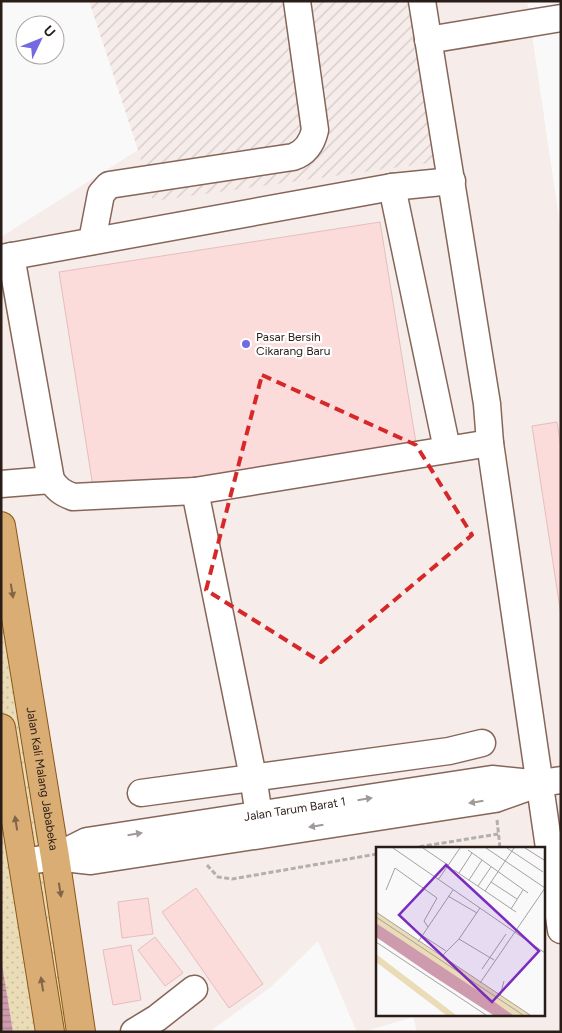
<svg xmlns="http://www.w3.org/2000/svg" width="562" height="1033" font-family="Figtree,sans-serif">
  <defs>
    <pattern id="industrial-furrows" width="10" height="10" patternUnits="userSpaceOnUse" patternTransform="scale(1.25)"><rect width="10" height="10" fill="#f6ece9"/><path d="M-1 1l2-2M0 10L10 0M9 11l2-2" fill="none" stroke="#d3cac7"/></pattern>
    <pattern id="grass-dots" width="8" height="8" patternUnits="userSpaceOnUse" patternTransform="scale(1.25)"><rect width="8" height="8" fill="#eadcb7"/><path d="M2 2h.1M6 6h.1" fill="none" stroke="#c9bc9d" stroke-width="1.8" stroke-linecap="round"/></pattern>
    <pattern id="water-rules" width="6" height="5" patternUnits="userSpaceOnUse" patternTransform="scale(1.25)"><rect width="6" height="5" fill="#ce9bae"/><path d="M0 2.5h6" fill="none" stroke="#a77e8d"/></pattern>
  </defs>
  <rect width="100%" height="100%" fill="#f9f9f9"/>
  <path fill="#f6ece9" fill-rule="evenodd" d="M 423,1 L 527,1 L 561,232 L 561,1032 L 417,1032 L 413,1017 L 363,1032 L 357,1032 L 318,941 L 271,987 L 209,1032 L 83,1032 L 1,531 L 1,237 L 138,150 L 153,201 ZM 377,848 L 543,848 L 543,1014 L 377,1014 Z"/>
  <path fill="url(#industrial-furrows)" d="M 89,1 L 423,1 L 443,161 L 153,201 L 138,150 Z"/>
  <path fill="url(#grass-dots)" d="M 1,526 L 82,1032 L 13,1032 L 1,967 Z"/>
  <path fill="url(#water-rules)" d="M 1,958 L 13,1032 L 1,1032 Z"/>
  <path fill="#fcdbdb" stroke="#e5bebd" d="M 380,222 L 416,443 L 94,493 L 59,272 Z
    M 557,422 L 561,447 L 561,615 L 532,426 Z
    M 196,888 L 263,984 L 229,1008 L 162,912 Z
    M 148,898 L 153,934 L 122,938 L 118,902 Z
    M 155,937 L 183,973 L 165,986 L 138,950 Z
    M 131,945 L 141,1000 L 113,1005 L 103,950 Z"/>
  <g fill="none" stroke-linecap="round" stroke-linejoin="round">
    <defs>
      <g id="minor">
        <path d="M 422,1 L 487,404 L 490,443 L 561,930"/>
        <path d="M 428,40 L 561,18"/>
        <path d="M 392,187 L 447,449"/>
        <path d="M 92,241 L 101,194 L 109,185 L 293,157 C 305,153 312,143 315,130 L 297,1"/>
        <path d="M 11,256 L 51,480 C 57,489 62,493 73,497 L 195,491 L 490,443"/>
        <path d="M 1,258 L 392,187 L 452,181"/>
        <path d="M 1,484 L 51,480"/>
        <path d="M 195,491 L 253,777 L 259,815"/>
        <path d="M 141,793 L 449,751 L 482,743"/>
        <path id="s1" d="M 55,857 L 87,841 L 492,779 L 531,783"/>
        <path d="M 23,862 L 55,857 L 91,861 L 495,799 L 540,783 L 561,780"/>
        <path d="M 134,1032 L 157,1018 L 194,989"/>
      </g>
      <g id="major">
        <path id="s2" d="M 1,526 L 55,857 L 81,1032"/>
        <path d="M 1,728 L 50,1032"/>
      </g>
    </defs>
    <use href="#minor" stroke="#866659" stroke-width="29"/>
    <use href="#major" stroke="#8c5818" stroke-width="30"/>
    <path stroke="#b3afad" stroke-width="3" stroke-dasharray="5 2.5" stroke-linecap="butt" d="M 497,820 L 500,848
      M 412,848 L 498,834
      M 207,865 L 218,877 L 232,879 L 377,854
      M 524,1014 L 524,1016"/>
    <use href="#minor" stroke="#fff" stroke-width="26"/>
    <use href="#major" stroke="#d9ad74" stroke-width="28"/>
  </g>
  <defs><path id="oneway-solid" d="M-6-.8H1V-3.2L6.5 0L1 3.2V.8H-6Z" transform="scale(1.25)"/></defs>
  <g fill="#826546">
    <use href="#oneway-solid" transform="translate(12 591) rotate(81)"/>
    <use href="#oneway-solid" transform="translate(16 823) rotate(-99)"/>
    <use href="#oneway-solid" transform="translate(60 890) rotate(81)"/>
    <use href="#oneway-solid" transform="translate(42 984) rotate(-99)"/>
  </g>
  <g fill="#9f9997">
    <use href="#oneway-solid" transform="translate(365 799) rotate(-9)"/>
    <use href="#oneway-solid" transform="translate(476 802) rotate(171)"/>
    <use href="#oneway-solid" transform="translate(316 826) rotate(171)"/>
    <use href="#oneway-solid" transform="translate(135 834) rotate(-9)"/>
  </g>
  <path fill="none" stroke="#d62828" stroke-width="4" stroke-dasharray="10 6" stroke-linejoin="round" d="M 262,375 L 416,445 L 472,535 L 321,662 L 206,590 Z"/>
  <circle fill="#7468e3" stroke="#fff" stroke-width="2" cx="246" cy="344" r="5"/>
  <g text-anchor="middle" stroke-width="4.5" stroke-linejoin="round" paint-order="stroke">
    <g font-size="12" fill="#2a1d18" stroke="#fff" text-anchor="start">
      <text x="256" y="341">Pasar Bersih<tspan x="256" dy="14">Cikarang Baru</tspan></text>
    </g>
    <g font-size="12" fill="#2a1d18" stroke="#fff">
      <text dy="4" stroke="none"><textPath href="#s2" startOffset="256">Jalan Kali Malang Jababeka</textPath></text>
      <text dy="4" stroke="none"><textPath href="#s1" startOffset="246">Jalan Tarum Barat 1</textPath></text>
    </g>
  </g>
  <g transform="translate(376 847)">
    <rect width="169" height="169" fill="#f9f9f9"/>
    <path d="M 0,65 L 154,168 L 137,168 L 49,110 L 0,76 ZM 0,107 L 80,168 L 81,168 L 70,168 L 0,115 Z" fill="#eadcb7"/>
    <path d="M 0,76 L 113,151 L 137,168 L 117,168 L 54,127 L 0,90 Z" fill="#ce9bae"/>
    <path fill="none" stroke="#a6a19f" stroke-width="1" d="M 17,1 L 169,106M 47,1 L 72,18M 110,1 L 169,41M 131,1 L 167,25M 149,1 L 168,13M 92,3 L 152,46M 78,23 L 140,65M 83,26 L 96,6M 62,33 L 84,1M 93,33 L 106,13M 115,35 L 141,52M 102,39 L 115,20M 10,43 L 19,21 L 61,51 L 48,74 L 52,80M 109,44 L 138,1M 72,49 L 101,66M 135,62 L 147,43M 0,65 L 154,168M 0,70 L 147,168M 47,89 L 70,104M 83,92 L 118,113M 0,95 L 110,168M 42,95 L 77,43M 65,110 L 83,92 L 104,61M 106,122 L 130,87M 104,136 L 169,41M 124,149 L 128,134"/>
    <path fill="#7b2cbf" fill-opacity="0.15" stroke="#7b2cbf" stroke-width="2.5" d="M 70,18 L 163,104 L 116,155 L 23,68 Z"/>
    <rect width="169" height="169" fill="none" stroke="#2a1d18" stroke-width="2.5"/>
  </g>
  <rect width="562" height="1033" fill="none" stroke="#2a1d18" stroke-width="5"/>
  <g transform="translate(40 40) rotate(47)"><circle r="24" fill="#ffffff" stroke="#aaa5a3"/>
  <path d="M0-4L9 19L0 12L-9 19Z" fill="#7468e3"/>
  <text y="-8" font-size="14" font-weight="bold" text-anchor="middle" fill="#2a1d18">U</text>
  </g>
</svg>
